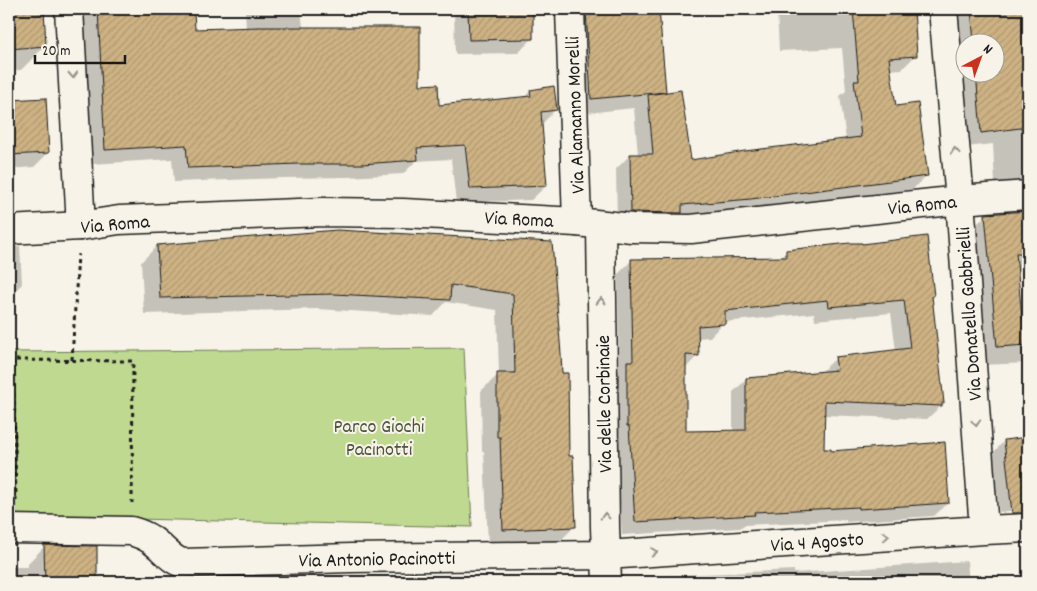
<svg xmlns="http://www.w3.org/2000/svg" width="1037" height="591" font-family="Dekko,sans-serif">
  <defs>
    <pattern id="building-hatch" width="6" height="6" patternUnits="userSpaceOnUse" patternTransform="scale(1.25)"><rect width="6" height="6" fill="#cdb283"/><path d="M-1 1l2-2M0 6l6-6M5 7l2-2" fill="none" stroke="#af9871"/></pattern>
  </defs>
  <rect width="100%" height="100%" fill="#f7f3e8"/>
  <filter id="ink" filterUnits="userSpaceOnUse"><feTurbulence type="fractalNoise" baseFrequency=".02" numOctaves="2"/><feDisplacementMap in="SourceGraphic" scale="10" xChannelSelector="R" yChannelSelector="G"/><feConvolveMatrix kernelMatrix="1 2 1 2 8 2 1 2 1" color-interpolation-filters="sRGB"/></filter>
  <g filter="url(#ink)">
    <path fill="#bfd990" stroke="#6e7a56" d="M 464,348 L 472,527 L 9,516 L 9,352 Z"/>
    <path fill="#0003" fill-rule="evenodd" d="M 9,9 L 42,9 L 45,46 L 21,70 L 9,71 Z
      M 83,9 L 156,9 L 156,14 L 194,30 L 246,29 L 245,9 L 301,9 L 303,28 L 419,86 L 438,107 L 524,98 L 530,91 L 556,109 L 542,124 L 546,186 L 531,200 L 456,203 L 451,159 L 416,161 L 403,174 L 347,177 L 284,178 L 174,182 L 172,159 L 91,164 Z
      M 454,9 L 532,9 L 532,39 L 518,53 L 455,54 Z
      M 569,9 L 658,9 L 665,92 L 663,94 L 690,161 L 846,140 L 840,96 L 846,91 L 842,48 L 779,51 L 777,9 L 912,9 L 916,55 L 902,69 L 889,70 L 895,108 L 927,175 L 913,189 L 736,212 L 617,226 L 616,169 L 630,155 L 638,155 L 634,108 L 577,114 Z
      M 955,9 L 1028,9 L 1028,181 L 995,185 L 993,144 L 966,147 ZM 964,42 L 994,42 L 994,72 L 964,72 Z
      M 45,99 L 48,153 L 34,167 L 9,169 L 9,101 Z
      M 1028,212 L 1028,271 L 1017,271 L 1021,319 L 1028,319 L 1028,363 L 979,365 L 967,234 L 986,215 Z
      M 551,243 L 567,457 L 574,527 L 558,543 L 488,545 L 484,452 L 482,452 L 481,391 L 499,374 L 497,310 L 446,302 L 433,316 L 317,309 L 144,314 L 141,262 L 157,246 Z
      M 20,246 L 22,284 L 12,294 L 12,299 L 9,303 L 9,247 Z
      M 787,251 L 933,295 L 931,297 L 943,402 L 941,406 L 927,419 L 823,415 L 822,451 L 830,452 L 948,503 L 934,516 L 846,522 L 846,520 L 744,525 L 740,528 L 622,535 L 616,439 L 613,376 L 619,370 L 618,274 L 632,260 L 779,259 ZM 814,313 L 815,320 L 891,313 L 896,351 L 836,358 L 822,371 L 747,379 L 733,392 L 733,431 L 685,432 L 685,369 L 698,355 L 697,338 L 710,337 L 724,322 Z
      M 1028,439 L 1028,509 L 999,512 L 993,453 L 1004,441 Z
      M 45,546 L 96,578 L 173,577 L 183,580 L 246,578 L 246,582 L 9,582 L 9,567 L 28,567 L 28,563 Z
      M 967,561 L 969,582 L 632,582 L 637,577 L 794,570 L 794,573 Z"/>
    <path fill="url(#building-hatch)" stroke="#1c1c1c" fill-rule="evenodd" d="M 9,9 L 44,9 L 46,46 L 9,49 Z
      M 98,9 L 157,9 L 157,13 L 194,12 L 195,29 L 258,27 L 420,27 L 420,85 L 438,84 L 439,105 L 531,96 L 530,90 L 554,86 L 557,110 L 541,112 L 547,186 L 470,189 L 465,145 L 417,148 L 418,160 L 362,164 L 299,164 L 188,168 L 186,145 L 105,150 Z
      M 468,9 L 533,9 L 533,39 L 469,40 Z
      M 586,9 L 659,9 L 666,92 L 591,99 Z
      M 853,9 L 914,9 L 917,56 L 889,58 L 896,106 L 918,103 L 928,176 L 751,199 L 682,205 L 682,213 L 631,212 L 630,154 L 653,154 L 648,95 L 681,90 L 691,160 L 745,151 L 861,137 L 854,81 L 859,81 Z
      M 971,9 L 1028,9 L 1028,127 L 981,133 L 976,72 L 994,72 L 994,42 L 974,42 Z
      M 46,98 L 49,153 L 9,155 L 9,100 Z
      M 1028,211 L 1028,253 L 1016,253 L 1022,318 L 1028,317 L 1028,345 L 997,347 L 985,214 Z
      M 337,230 L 552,242 L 561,354 L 562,373 L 568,373 L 569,456 L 573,456 L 576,527 L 503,530 L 500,437 L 497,437 L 497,373 L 515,373 L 513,294 L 451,285 L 450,300 L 334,294 L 160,298 L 157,245 Z
      M 927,236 L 934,296 L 932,296 L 944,403 L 942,403 L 942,406 L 825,401 L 824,449 L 831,449 L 831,451 L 945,442 L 949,503 L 859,509 L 859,507 L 754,512 L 755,515 L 635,522 L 629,426 L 627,426 L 627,361 L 633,361 L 631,259 L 786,257 L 786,250 L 850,243 L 862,243 L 862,244 ZM 828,300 L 829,307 L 904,300 L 910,348 L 835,357 L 837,370 L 746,378 L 746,430 L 686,431 L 686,355 L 699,356 L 698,326 L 725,324 L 725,311 Z
      M 1028,437 L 1028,513 L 1012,513 L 1004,440 Z
      M 44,545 L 97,546 L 97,582 L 45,582 Z"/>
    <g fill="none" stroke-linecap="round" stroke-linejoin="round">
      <defs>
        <path id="street" d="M 69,9 L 80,208 L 80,226
          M 570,9 L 577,222
          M 943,9 L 960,200 L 984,530
          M 601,225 L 605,527 L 607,582
          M 9,529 L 131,531 C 138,533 144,535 150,539 C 162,546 170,560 183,563 L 351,558 L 606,555 L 984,530 L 1028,528"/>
        <path id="secondary" d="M 9,230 L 80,226 L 119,220 L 323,212 L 403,213 L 577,222 L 632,228 L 691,229 L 960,200 L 1028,195"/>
      </defs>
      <use href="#street" stroke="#1c1c1c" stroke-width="31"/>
      <use href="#secondary" stroke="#1c1c1c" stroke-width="31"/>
      <path stroke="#1c1c1c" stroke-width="3" stroke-dasharray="4 4" stroke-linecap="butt" d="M 72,360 L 78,254
        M 16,501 L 13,360 L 133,361 L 132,503"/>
      <use href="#street" stroke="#f7f3e8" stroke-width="28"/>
      <use href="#secondary" stroke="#f7f3e8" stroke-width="28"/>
    </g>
    <defs><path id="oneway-chevron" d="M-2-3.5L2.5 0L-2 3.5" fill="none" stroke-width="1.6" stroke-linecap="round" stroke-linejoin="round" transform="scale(1.25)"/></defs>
    <g stroke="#94928c">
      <use href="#oneway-chevron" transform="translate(73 75) rotate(87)"/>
      <use href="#oneway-chevron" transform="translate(955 151) rotate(-95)"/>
      <use href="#oneway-chevron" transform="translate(601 301) rotate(-91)"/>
      <use href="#oneway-chevron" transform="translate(976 423) rotate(86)"/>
      <use href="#oneway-chevron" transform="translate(605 516) rotate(-91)"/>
      <use href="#oneway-chevron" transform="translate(886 536) rotate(-4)"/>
      <use href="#oneway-chevron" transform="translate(654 552) rotate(-4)"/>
    </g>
  </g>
  <g text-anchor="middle" stroke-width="4" stroke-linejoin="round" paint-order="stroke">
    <g font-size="20" fill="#1c1c1c" stroke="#f7f3e8">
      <text transform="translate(574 115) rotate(-92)" y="7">Via Alamanno Morelli</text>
      <text transform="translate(922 204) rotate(-6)" y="7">Via Roma</text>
      <text transform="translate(519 218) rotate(3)" y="7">Via Roma</text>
      <text transform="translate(115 223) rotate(-5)" y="7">Via Roma</text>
      <text transform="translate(968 314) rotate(-94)" y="7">Via Donatello Gabbrielli</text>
      <text transform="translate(603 404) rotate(-91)" y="7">Via delle Corbinaie</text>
      <text transform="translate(817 541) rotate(-4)" y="7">Via 4 Agosto</text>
      <text transform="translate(377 558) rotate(-1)" y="7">Via Antonio Pacinotti</text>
    </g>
    <g font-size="20" fill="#4d553f" stroke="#f7f3e8">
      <text x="379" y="432">Parco Giochi<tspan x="379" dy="23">Pacinotti</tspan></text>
    </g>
  </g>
  <rect width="1037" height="591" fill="none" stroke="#f7f3e8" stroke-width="30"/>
  <rect x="15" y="15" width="1007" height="561" fill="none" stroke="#1c1c1c" stroke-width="2" filter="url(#ink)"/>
  <g transform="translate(980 58) rotate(41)"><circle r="24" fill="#f7f3e8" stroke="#9f9d96"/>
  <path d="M0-4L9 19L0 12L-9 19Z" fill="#c8321e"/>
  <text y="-8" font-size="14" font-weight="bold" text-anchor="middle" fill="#1c1c1c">N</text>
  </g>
  <path d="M35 55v8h90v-8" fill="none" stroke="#1c1c1c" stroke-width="2.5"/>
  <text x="42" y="55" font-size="15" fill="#1c1c1c" stroke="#f7f3e8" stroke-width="4" paint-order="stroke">20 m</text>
</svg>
